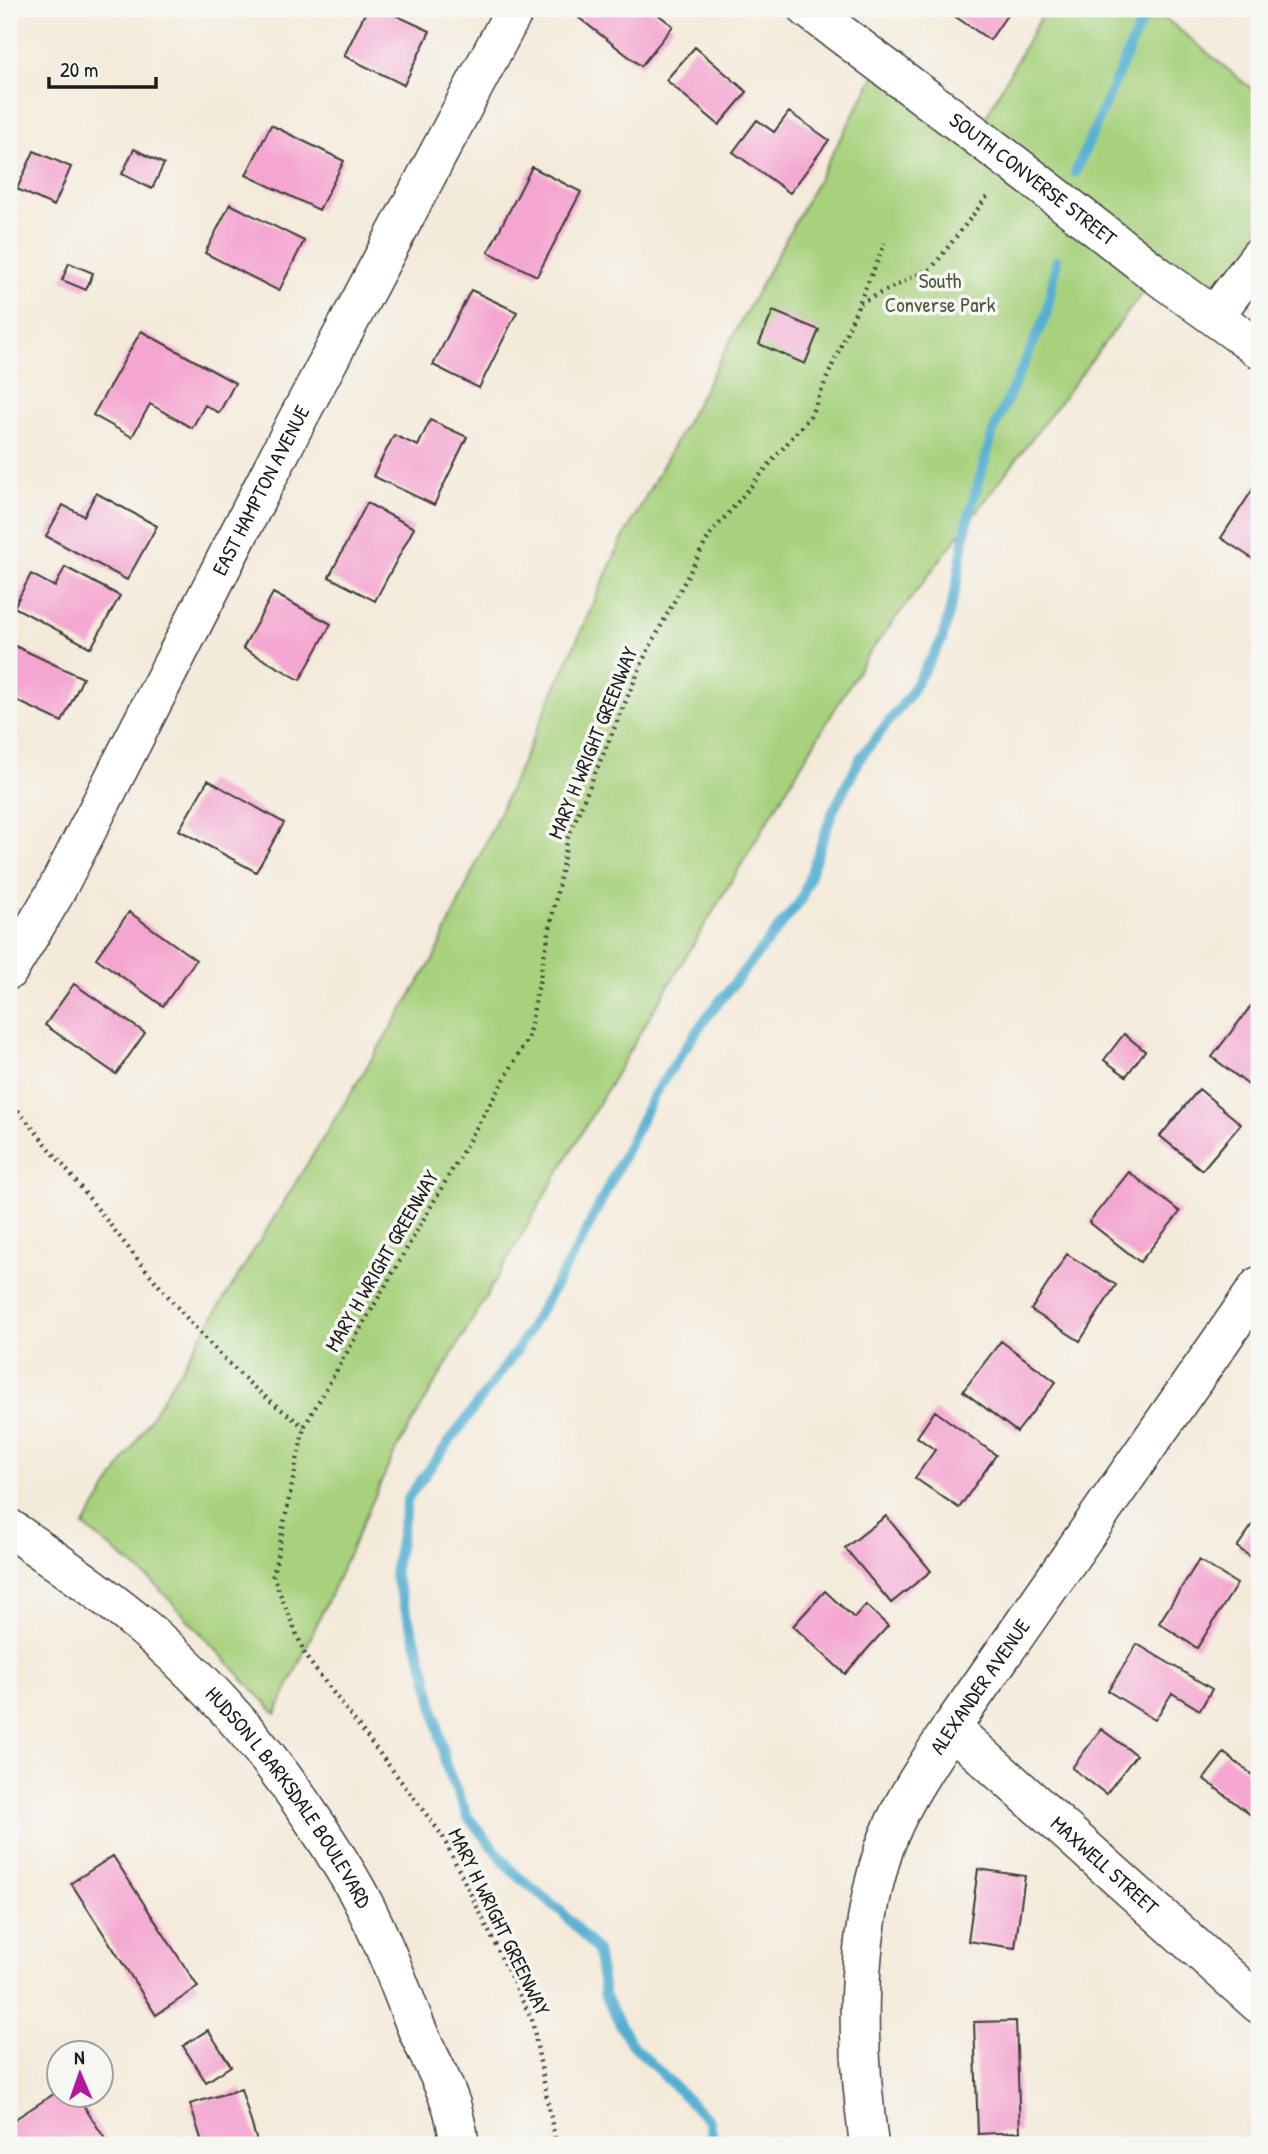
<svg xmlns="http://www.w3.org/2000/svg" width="1268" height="2154" font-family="'Patrick Hand',sans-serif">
  <rect width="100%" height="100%" fill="#f6f6f2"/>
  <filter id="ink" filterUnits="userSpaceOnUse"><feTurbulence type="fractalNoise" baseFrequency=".0143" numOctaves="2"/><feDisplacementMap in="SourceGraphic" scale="14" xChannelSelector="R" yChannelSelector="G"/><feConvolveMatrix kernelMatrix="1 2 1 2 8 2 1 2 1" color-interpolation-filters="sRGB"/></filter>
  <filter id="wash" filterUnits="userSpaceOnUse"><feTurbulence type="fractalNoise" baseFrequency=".00686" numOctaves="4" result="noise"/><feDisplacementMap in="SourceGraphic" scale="28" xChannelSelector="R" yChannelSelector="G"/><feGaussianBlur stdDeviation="1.57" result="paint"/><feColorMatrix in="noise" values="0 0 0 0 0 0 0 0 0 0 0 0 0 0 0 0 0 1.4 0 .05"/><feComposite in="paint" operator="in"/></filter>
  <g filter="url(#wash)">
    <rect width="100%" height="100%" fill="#f4eada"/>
    <path fill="#a7d17d" stroke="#62764c" stroke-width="2" d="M 1045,9 L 1154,9 L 1259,95 L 1259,257 L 1215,315 L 1156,275 L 865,659 L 640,1033 L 394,1454 L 276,1714 L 154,1583 L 84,1526 L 434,958 L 620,544 L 881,64 L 976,135 Z"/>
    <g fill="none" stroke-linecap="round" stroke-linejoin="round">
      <path stroke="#53afd1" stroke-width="10" d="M 1075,173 L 1138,29 L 1150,9
        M 715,2145 L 709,2121 L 630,2042 L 605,1997 L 597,1951 L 563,1913 L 513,1872 L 468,1817 L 446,1766 L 427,1675 L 394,1574 L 408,1498 L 517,1350 L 582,1240 L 653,1096 L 703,1022 L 801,900 L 833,811 L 861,757 L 908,697 L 942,640 L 957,583 L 967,522 L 994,429 L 1046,315 L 1057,260"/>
    </g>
    <g id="blocks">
      <path fill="#f4a6d0" d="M 367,9 L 382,9 L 430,31 L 404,85 L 344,56 Z
        M 578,9 L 651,9 L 673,26 L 641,66 L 574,14 Z
        M 944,9 L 1011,9 L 990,40 Z
        M 695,47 L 747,92 L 719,125 L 666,80 Z
        M 789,112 L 829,140 L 790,193 L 733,152 L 757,120 L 774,132 Z
        M 271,125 L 344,161 L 319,210 L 246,175 Z
        M 134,149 L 164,164 L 152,189 L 122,174 Z
        M 34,151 L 71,167 L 54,206 L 17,189 Z
        M 532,167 L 581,192 L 537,276 L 488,252 Z
        M 230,204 L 304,241 L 279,291 L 205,253 Z
        M 69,263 L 93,273 L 86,290 L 62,280 Z
        M 471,290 L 517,312 L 479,388 L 433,365 Z
        M 773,311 L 819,330 L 805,364 L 759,344 Z
        M 141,331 L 235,383 L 219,413 L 205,405 L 192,428 L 150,404 L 132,437 L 93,415 Z
        M 430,420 L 467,437 L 434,505 L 373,476 L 394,435 L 418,446 Z
        M 1259,480 L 1259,563 L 1221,538 Z
        M 96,493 L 157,526 L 127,580 L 46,536 L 63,505 L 84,516 Z
        M 367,503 L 414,528 L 375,601 L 329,577 Z
        M 65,567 L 120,596 L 91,648 L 14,607 L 31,574 L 55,587 Z
        M 273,593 L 331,624 L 300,680 L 243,648 Z
        M 13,645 L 83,678 L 62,722 L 9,697 L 9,653 Z
        M 9,729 L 18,734 L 9,749 Z
        M 208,780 L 284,823 L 256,872 L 179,830 Z
        M 129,912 L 196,960 L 163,1006 L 96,958 Z
        M 74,984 L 145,1033 L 116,1074 L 45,1025 Z
        M 1251,1006 L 1259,1012 L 1259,1093 L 1212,1057 Z
        M 1124,1034 L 1145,1051 L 1126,1076 L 1104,1060 Z
        M 1199,1089 L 1241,1124 L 1202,1170 L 1160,1136 Z
        M 1129,1172 L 1180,1212 L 1140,1262 L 1089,1222 Z
        M 1067,1254 L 1116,1285 L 1080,1341 L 1031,1310 Z
        M 1001,1341 L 1056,1382 L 1017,1432 L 963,1391 Z
        M 935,1411 L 996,1455 L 959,1508 L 915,1478 L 935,1450 L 917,1437 Z
        M 886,1516 L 931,1571 L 891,1603 L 845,1548 Z
        M 1259,1516 L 1259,1563 L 1237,1547 Z
        M 1199,1560 L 1237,1584 L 1197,1648 L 1159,1623 Z
        M 825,1591 L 854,1618 L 866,1605 L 888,1626 L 845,1674 L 793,1626 Z
        M 1137,1644 L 1212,1689 L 1200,1710 L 1172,1693 L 1155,1720 L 1108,1691 Z
        M 1101,1729 L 1136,1755 L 1106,1794 L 1072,1768 Z
        M 1224,1753 L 1259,1780 L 1259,1815 L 1256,1819 L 1204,1779 Z
        M 113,1856 L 198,1987 L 156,2015 L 71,1883 Z
        M 978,1869 L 1025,1876 L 1015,1948 L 968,1941 Z
        M 1016,2021 L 1020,2132 L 978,2134 L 974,2022 Z
        M 208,2030 L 231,2066 L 206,2082 L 183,2046 Z
        M 241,2089 L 258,2145 L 203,2145 L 190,2104 Z
        M 60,2090 L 60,2094 L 76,2094 L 109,2145 L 9,2145 L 9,2123 Z"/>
    </g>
  </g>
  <g filter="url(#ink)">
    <use href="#blocks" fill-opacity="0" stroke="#3c3b38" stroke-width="2"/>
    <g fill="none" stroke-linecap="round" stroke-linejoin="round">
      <defs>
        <g id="minor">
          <path id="s1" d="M 808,9 L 1014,164 L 1157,275 L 1259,349"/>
          <path d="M 1215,315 L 1259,257"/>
          <path id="s2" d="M 9,970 L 54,895 L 294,426 L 515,9"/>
          <path id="s3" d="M 9,1528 C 52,1558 96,1588 137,1622 C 222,1693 293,1782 349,1877 C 376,1922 395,1973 414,2022 C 424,2048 439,2072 449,2099 C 455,2113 457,2130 460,2145"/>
          <path id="s4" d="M 951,1728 L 1259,2004"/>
          <path id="s5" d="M 869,2145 C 856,2048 853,1943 884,1849 C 899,1805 926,1767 951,1728 L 1259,1286"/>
        </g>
      </defs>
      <use href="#minor" stroke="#3c3b38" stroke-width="41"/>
      <path stroke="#3c3b38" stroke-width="4.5" stroke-dasharray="2 5" stroke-linecap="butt" d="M 860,303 L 932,268 L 990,193
        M 9,1100 C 89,1192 158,1296 246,1380 C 264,1397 285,1412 304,1427
        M 556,2145 L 532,2020 L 442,1835 L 306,1657 L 273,1576 L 304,1427 L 528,1038 L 568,837 L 645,656 L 709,536 L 811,415 L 885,243"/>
      <use href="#minor" stroke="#fff" stroke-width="38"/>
    </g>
  </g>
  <g text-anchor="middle" stroke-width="7" stroke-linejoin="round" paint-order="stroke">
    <g font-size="21" fill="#1c1c1c" stroke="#f6f6f2">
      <text dy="7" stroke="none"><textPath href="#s1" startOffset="282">SOUTH CONVERSE STREET</textPath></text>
      <text dy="7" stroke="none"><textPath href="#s2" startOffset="542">EAST HAMPTON AVENUE</textPath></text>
      <text transform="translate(593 743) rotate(-68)" y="7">MARY H WRIGHT GREENWAY</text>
      <text transform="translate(382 1261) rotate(-60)" y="7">MARY H WRIGHT GREENWAY</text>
      <text dy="7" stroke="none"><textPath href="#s5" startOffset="488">ALEXANDER AVENUE</textPath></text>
      <text dy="7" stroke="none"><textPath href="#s3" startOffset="392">HUDSON L BARKSDALE BOULEVARD</textPath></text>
      <text dy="7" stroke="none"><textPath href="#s4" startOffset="206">MAXWELL STREET</textPath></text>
      <text transform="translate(499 1922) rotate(64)" y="7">MARY H WRIGHT GREENWAY</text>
    </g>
    <g font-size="21" fill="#4d5b3e" stroke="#f6f6f2">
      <text x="940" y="288">South<tspan x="940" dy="24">Converse Park</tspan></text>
    </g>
  </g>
  <rect width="1268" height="2154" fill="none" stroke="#f6f6f2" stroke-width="35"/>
  <g transform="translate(80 2074) rotate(358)"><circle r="33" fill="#f6f6f2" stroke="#9f9f9c" stroke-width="2"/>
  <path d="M0-5L12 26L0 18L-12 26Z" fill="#b5179e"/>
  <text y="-10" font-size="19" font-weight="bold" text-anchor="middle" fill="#1c1c1c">N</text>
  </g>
  <path d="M49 77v10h107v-10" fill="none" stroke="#1c1c1c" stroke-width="3.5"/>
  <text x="60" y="77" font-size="21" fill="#1c1c1c" stroke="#f6f6f2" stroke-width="5" paint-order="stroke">20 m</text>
</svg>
